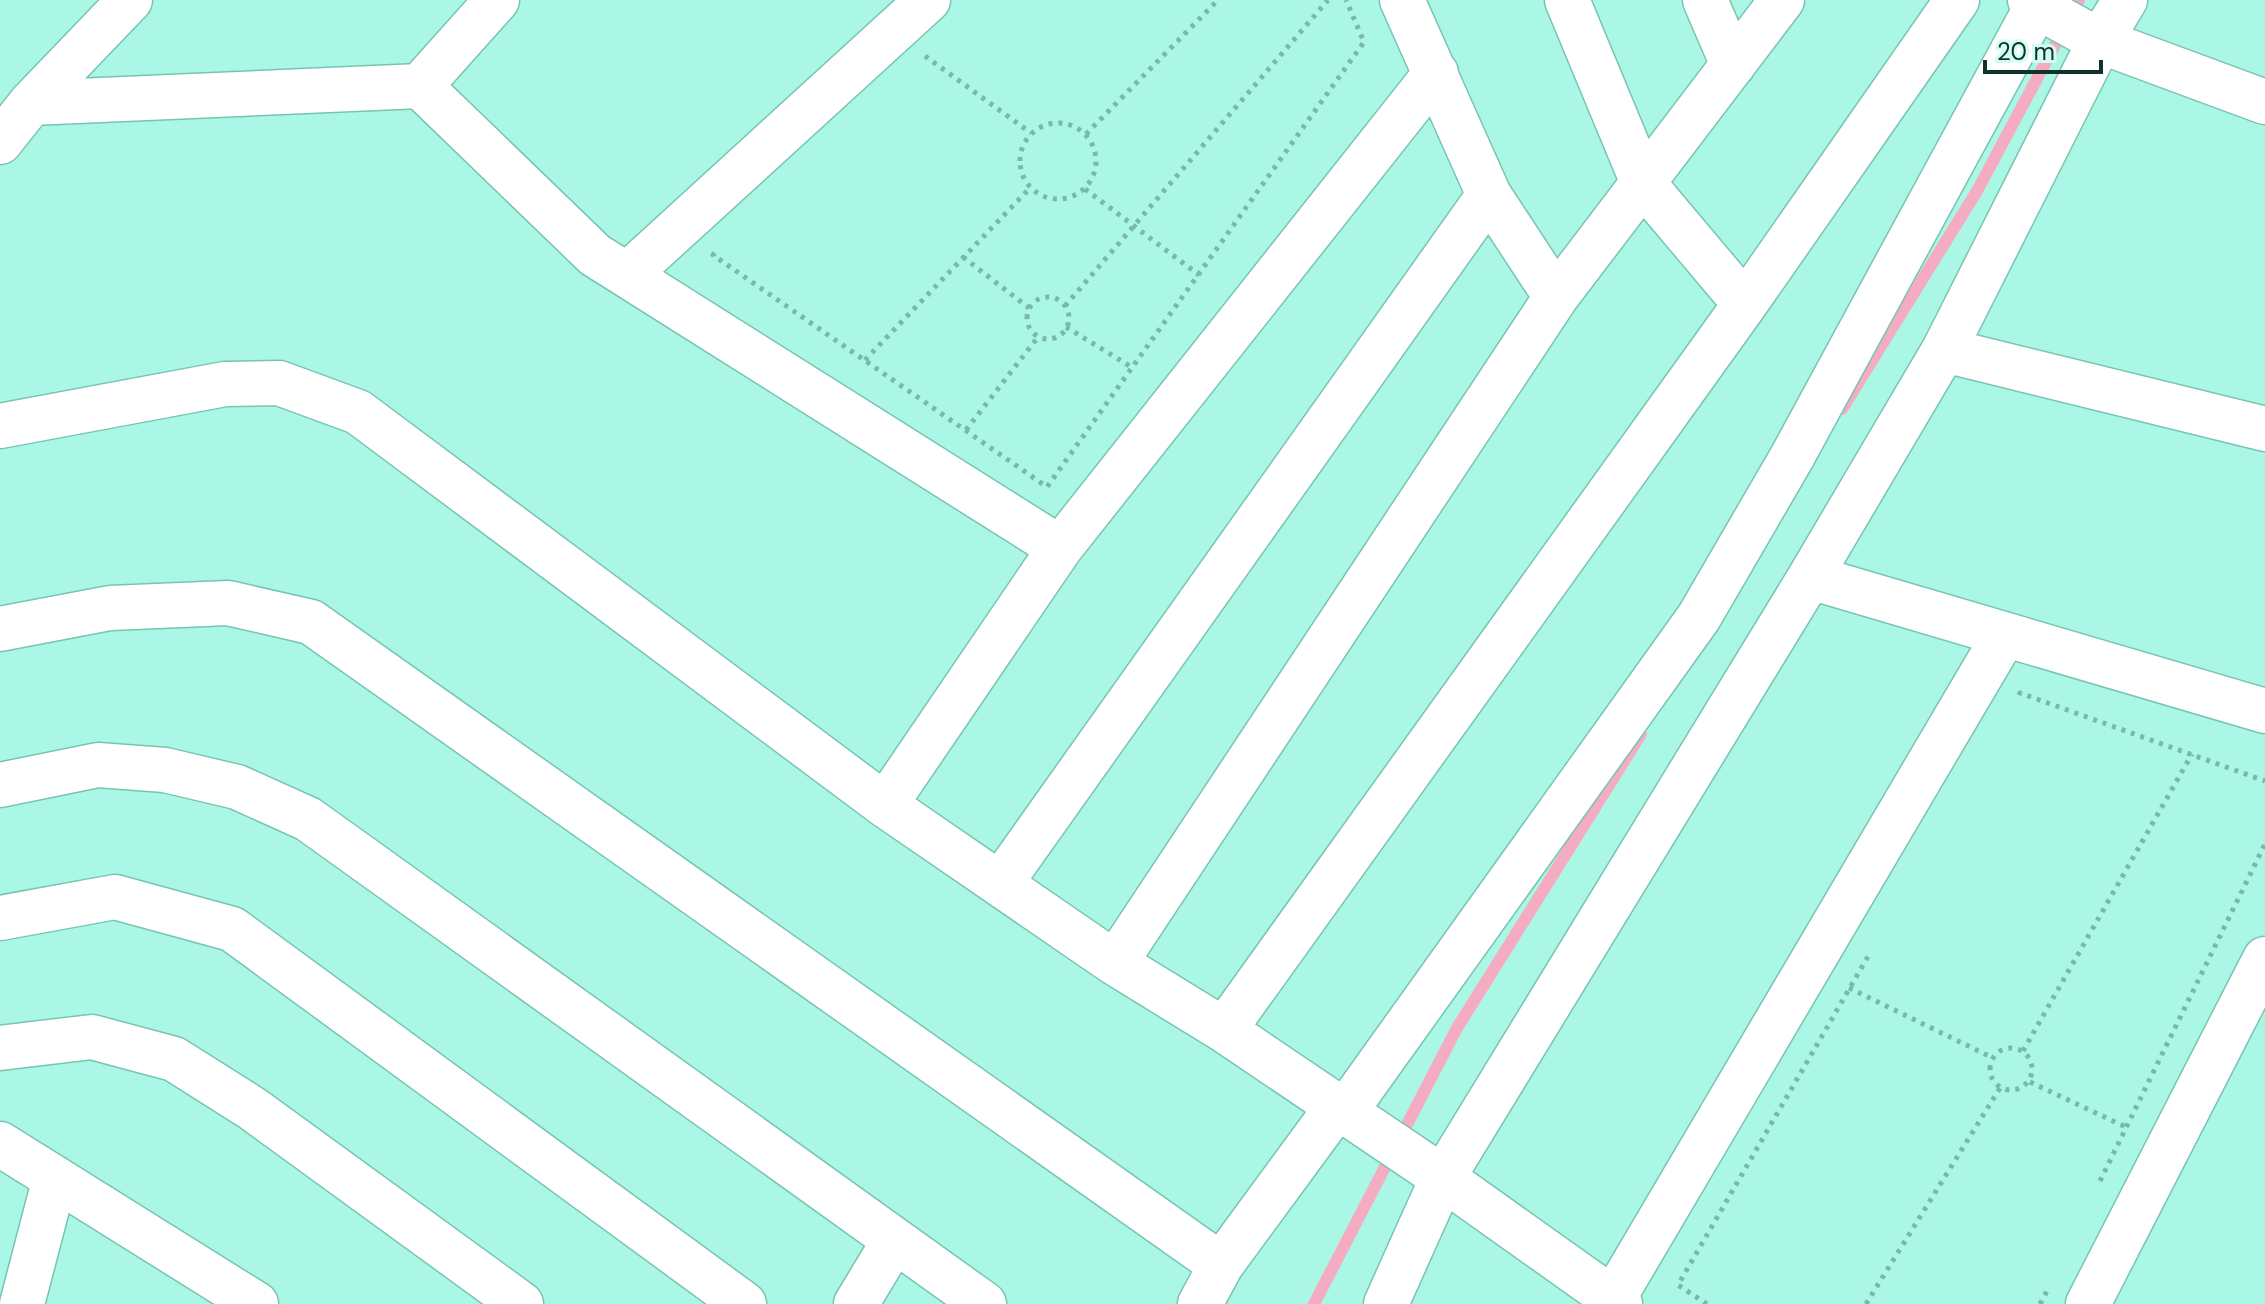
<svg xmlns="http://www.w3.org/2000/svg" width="2265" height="1304" font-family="'DM Sans',sans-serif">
  <rect width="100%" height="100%" fill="#aaf7e6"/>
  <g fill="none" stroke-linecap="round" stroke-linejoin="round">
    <path stroke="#f5acc2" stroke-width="12" d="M 1842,409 L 1977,191 L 2079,0
      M 1314,1304 L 1457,1028 L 1641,734"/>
    <defs>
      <path id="minor" d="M 1402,0 L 1489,195 L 1556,297
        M 1567,0 L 1643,183 L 1745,304
        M 1705,0 L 1733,65
        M 2030,0 L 2049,13 L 2100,41 L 2265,102
        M 420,86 L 497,0
        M 31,103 L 420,86 L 595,255 L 1060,548
        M 0,142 L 31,103 L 130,0
        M 627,275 L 928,0
        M 1944,350 L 2265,429
        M 0,426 L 225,384 L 279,383 L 358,412 L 885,805 L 1115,963 L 1224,1030 L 1433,1171 L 1620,1304
        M 1810,577 L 2265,711
        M 0,629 L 110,608 L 228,603 L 311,622 L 1221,1265
        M 0,785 L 98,765 L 165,770 L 237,787 L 308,819 L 984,1304
        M 885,805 L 1060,548 L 1436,73
        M 1000,884 L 1489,195
        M 0,918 L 115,897 L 232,929 L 744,1304
        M 1115,963 L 1556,297 L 1782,0
        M 1224,1030 L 1745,304 L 1957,0
        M 0,1048 L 92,1037 L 174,1059 L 253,1109 L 521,1304
        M 1344,1113 L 1699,617 L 1792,457 L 2037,6
        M 0,1144 L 256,1304
        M 1613,1299 L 2004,636
        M 22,1304 L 55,1178
        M 856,1304 L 894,1241
        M 1200,1304 L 1221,1265 L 1337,1107
        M 1386,1304 L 1442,1179 L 1810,577 L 1944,350 L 2100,41 L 2125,0
        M 2088,1304 L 2265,959"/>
    </defs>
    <use href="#minor" stroke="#78c4b4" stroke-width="47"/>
    <path stroke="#79b8aa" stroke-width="5" stroke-dasharray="4 6" stroke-linecap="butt" d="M 925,56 L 1031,133
      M1020 161a38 38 0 1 1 76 0a38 38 0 1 1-76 0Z
      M 1086,134 L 1218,0
      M 1085,189 L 1199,275
      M 715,253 L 713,255 L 1047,487 L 1364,42 L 1346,0
      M 963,257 L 1029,308
      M1027 318a21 21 0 1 1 42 0a21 21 0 1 1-42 0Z
      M 1065,306 L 1328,0
      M 1066,327 L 1133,368
      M 865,360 L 1030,188
      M 966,430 L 1038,337
      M 2019,695 L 2020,693 L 2265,781
      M 1849,988 L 1993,1058
      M1990 1069a21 21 0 1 1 42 0a21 21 0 1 1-42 0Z
      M 2023,1051 L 2192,754
      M 2030,1082 L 2126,1127
      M 2100,1181 L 2265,844
      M 1707,1304 L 1678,1285 L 1870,953
      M 1866,1304 L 2000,1088
      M 2040,1304 L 2047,1291"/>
    <use href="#minor" stroke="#fff" stroke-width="44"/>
  </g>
  <path d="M1985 60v12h116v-12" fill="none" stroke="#11312b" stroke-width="4"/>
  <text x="1997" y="60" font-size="24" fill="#11312b" stroke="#d1fdf3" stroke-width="6" paint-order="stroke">20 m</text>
</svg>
